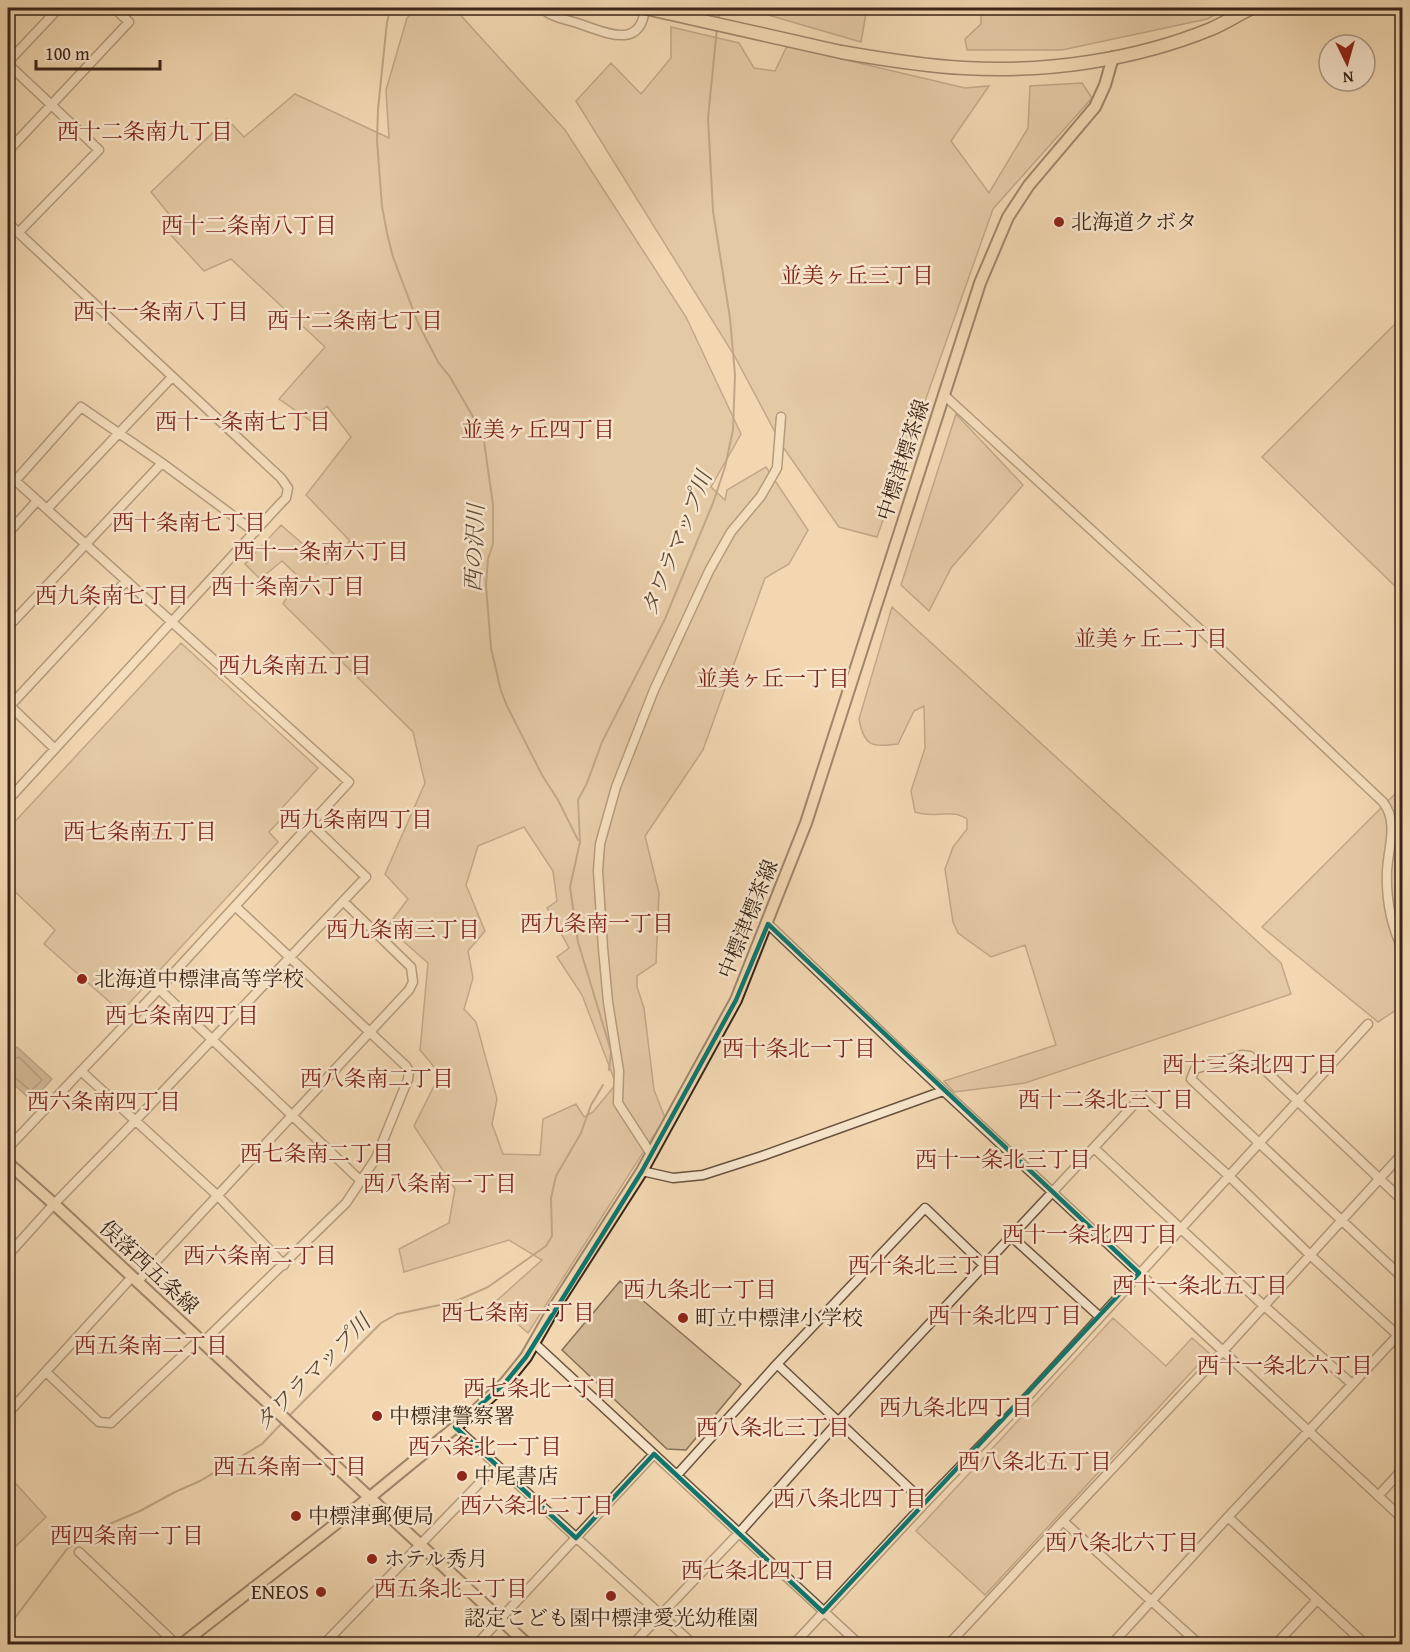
<svg xmlns="http://www.w3.org/2000/svg" width="1410" height="1652" font-family="'Gentium Book Plus','Noto Serif JP',serif">
  <rect width="100%" height="100%" fill="#f2d7b1"/>
  <filter id="stains"><feTurbulence type="fractalNoise" baseFrequency=".00333" numOctaves="4"/><feColorMatrix values="0 0 0 0 .2 0 0 0 0 .09 0 0 0 0 .02 0 0 0 .5 -.17"/></filter>
  <radialGradient id="worn" r=".72"><stop offset=".6" stop-color="#630" stop-opacity="0"/><stop offset="1" stop-color="#630" stop-opacity=".3"/></radialGradient>
  <path fill="#d3b997" stroke="#876f57" stroke-width="1.5" fill-rule="evenodd" d="M 418,8 L 454,8 L 565,130 L 686,317 L 741,434 L 711,487 L 725,500 L 727,490 L 766,467 L 808,530 L 789,564 L 765,578 L 703,750 L 645,836 L 659,893 L 656,963 L 637,976 L 637,987 L 644,1008 L 654,1090 L 665,1118 L 528,1333 L 494,1303 L 542,1260 L 509,1240 L 404,1272 L 399,1249 L 449,1223 L 455,1189 L 414,1126 L 440,1074 L 420,1050 L 428,963 L 387,927 L 408,899 L 385,874 L 425,783 L 413,732 L 283,604 L 299,577 L 282,561 L 260,579 L 245,564 L 281,525 L 326,564 L 350,541 L 306,495 L 351,437 L 327,406 L 311,421 L 279,399 L 325,347 L 231,259 L 204,271 L 169,233 L 173,219 L 151,192 L 227,119 L 244,137 L 295,94 L 389,138 L 386,90 L 407,18 ZM 524,827 L 553,871 L 557,901 L 547,908 L 569,948 L 557,957 L 582,995 L 616,1084 L 593,1112 L 584,1117 L 576,1104 L 543,1119 L 540,1155 L 503,1154 L 492,1124 L 497,1099 L 476,1022 L 464,1009 L 473,978 L 468,951 L 485,931 L 466,885 L 478,846 Z
    M 744,8 L 867,8 L 861,42 Z
    M 975,8 L 1228,8 L 1207,19 L 1062,50 L 967,50 L 965,39 L 981,24 L 981,13 Z
    M 671,27 L 739,43 L 754,68 L 775,71 L 787,46 L 965,88 L 989,86 L 951,141 L 989,193 L 1028,128 L 1030,86 L 1082,83 L 1092,98 L 993,209 L 877,537 L 839,527 L 783,447 L 734,355 L 576,101 L 611,63 L 641,94 L 671,58 Z
    M 1402,317 L 1402,593 L 1262,457 Z
    M 956,414 L 1023,485 L 951,568 L 929,611 L 901,585 Z
    M 892,607 L 1281,963 L 1291,994 L 1025,1083 L 954,1092 L 944,1081 L 1056,1045 L 1025,945 L 991,957 L 958,933 L 953,922 L 945,869 L 953,847 L 967,829 L 967,819 C 951,808 934,819 915,812 L 911,791 L 925,748 L 924,706 L 914,711 L 898,744 C 872,747 864,747 859,719 Z
    M 181,643 L 318,768 L 282,808 L 286,814 L 269,832 L 278,842 L 121,1012 L 44,944 L 55,930 L 8,885 L 8,829 Z
    M 1402,787 L 1402,1006 L 1378,1022 L 1262,927 Z
    M 620,1281 L 741,1384 L 686,1450 L 667,1449 L 562,1350 Z
    M 1113,1318 L 1166,1366 L 1192,1338 L 1209,1353 L 985,1595 L 916,1531 Z
    M 8,1475 L 46,1517 L 8,1554 Z"/>
  <path fill="#b49a7d" stroke="#846b54" stroke-width="1.5" d="M 17,1047 L 52,1079 L 32,1101 L 8,1079 L 8,1058 Z"/>
  <g fill="none" stroke-linecap="round" stroke-linejoin="round">
    <path stroke="#78604a" stroke-width="1.5" d="M 8,1061 L 19,1057 L 42,1080 L 31,1091 L 13,1076 L 8,1075"/>
    <path stroke="#846b54" stroke-width="2" d="M 391,8 L 387,22 L 378,109 L 377,141 L 382,206 L 387,233 L 393,257 L 418,323 L 438,362 L 450,377 L 483,434 L 493,505 L 493,544 L 488,559 L 486,585 L 491,648 L 501,691 L 507,706 L 542,775 L 558,800 L 578,840
      M 718,20 L 720,8
      M 609,1070 L 611,1051 L 578,942 L 570,887 L 580,842 L 578,800 L 587,783 L 602,742 L 665,619 L 681,580 L 713,503 L 725,467 L 733,430 L 735,375 L 730,318 L 713,211 L 708,118 L 717,28
      M 288,1417 L 381,1323 L 397,1314 L 454,1302 L 488,1287 L 546,1246 L 552,1236 L 551,1198 L 556,1176 L 581,1133 L 591,1105 L 603,1085
      M 8,1627 L 67,1549 L 93,1531 L 140,1511 L 175,1492 L 200,1481 L 262,1444 L 282,1423"/>
    <defs>
      <path id="minor" d="M 542,8 C 550,17 568,20 580,24 C 607,33 641,50 645,8
        M 8,62 L 59,8
        M 8,64 L 99,150 L 18,233
        M 8,151 L 129,22 L 114,8
        M 8,223 L 281,478 L 288,488 L 286,498 L 281,503 L 8,800
        M 944,395 L 1204,633 L 1383,802 C 1399,823 1388,847 1387,871 C 1386,898 1390,923 1402,948
        M 8,474 L 349,782 L 159,989 L 8,1148
        M 15,481 L 81,407 L 162,463 L 255,532
        M 47,509 L 172,377
        M 8,533 L 37,501
        M 8,627 L 162,463
        M 8,704 L 55,749
        M 8,708 L 126,581
        M 768,924 L 903,1053 L 1402,1518
        M 159,989 L 361,1181
        M 81,1071 L 218,1196 L 284,1265
        M 1094,1148 L 1263,1305 L 1352,1384
        M 651,1154 L 618,1103 L 619,1071 L 608,1002 L 603,948 L 598,871 L 600,844 L 616,787 L 654,690 L 709,571 L 731,532 L 761,496 L 777,468 L 781,417
        M 642,1171 L 673,1178 L 703,1175 L 762,1156 L 943,1091
        M 1402,1200 L 1250,1056 L 1242,1055 L 1195,1069 L 1191,1079 L 1402,1277
        M 1012,1237 L 1100,1317
        M 8,1255 L 54,1204 L 135,1121 L 366,877 L 311,824
        M 137,1282 L 409,990 L 413,982 L 411,967 L 343,901
        M 202,1343 L 346,1203 L 376,1158 L 408,1079 L 409,1071 L 406,1066 L 235,906
        M 534,1343 L 859,1644
        M 777,1364 L 925,1503
        M 46,1372 L 99,1422 L 111,1423 L 199,1340
        M 8,1413 L 132,1277
        M 455,1427 L 693,1644
        M 677,1475 L 777,1364 L 925,1208 L 985,1266
        M 1378,1496 L 1402,1470
        M 1228,1517 L 1365,1644
        M 1063,1521 L 1223,1351 L 1402,1154
        M 79,1552 L 176,1644
        M 332,1636 L 342,1644
        M 8,1642 L 11,1644
        M 324,1644 L 497,1465
        M 477,1644 L 654,1454
        M 633,1644 L 739,1533 L 839,1421 L 1141,1097 L 1229,1176 L 1309,1254 L 1402,1339
        M 794,1644 L 925,1503 L 1017,1408 L 1368,1024
        M 949,1644 L 1063,1521 L 1199,1644
        M 1112,1644 L 1228,1517 L 1402,1331
        M 1276,1644 L 1317,1600"/>
      <path id="major" d="M 8,1163 L 54,1204 L 527,1644
        M 182,1644 L 369,1498 L 474,1412 L 505,1383 L 526,1357 L 554,1308 L 642,1171 L 736,1000 L 806,823 L 980,283 L 1008,217 L 1029,185 L 1095,107 L 1105,85 L 1113,57"/>
      <path id="highway" d="M 841,52 C 881,59 923,66 964,68 C 1046,73 1135,60 1211,29 C 1225,23 1239,14 1252,8"/>
    </defs>
    <use href="#minor" stroke="#69523e" stroke-width="11"/>
    <use href="#major" stroke="#3b2517" stroke-width="14"/>
    <use href="#highway" stroke="#3b2517" stroke-width="15"/>
    <use href="#minor" stroke="#f7e5cc" stroke-width="8"/>
    <use href="#major" stroke="#f2d7b1" stroke-width="10"/>
    <use href="#highway" stroke="#f2d7b1" stroke-width="12"/>
    <defs>
      <path id="highway-bridge" d="M 645,8 L 841,52"/>
    </defs>
    <use href="#highway-bridge" stroke="#3b2517" stroke-width="15" stroke-linecap="butt"/>
    <use href="#highway-bridge" stroke="#f2d7b1" stroke-width="12"/>
  </g>
  <path d="M0 0H1410V1652H0ZM 768,924 L 1139,1273 L 823,1612 L 654,1454 L 576,1538 L 455,1427 L 505,1383 L 526,1357 L 642,1171 L 736,1000 Z" fill="#f2d7b1" fill-opacity=".55" fill-rule="evenodd"/>
  <path fill="none" stroke="#0f766e" stroke-width="4.5" stroke-linejoin="round" d="M 768,924 L 1139,1273 L 823,1612 L 654,1454 L 576,1538 L 455,1427 L 505,1383 L 526,1357 L 642,1171 L 736,1000 Z"/>
  <g fill="#8f2418" stroke="#f7e5cc" stroke-width="2">
    <circle cx="1059" cy="222" r="6"/>
    <circle cx="82" cy="979" r="6"/>
    <circle cx="683" cy="1318" r="6"/>
    <circle cx="377" cy="1416" r="6"/>
    <circle cx="462" cy="1476" r="6"/>
    <circle cx="296" cy="1516" r="6"/>
    <circle cx="372" cy="1559" r="6"/>
    <circle cx="321" cy="1592" r="6"/>
    <circle cx="611" cy="1596" r="6"/>
  </g>
  <g text-anchor="middle" stroke-width="5" stroke-linejoin="round" paint-order="stroke">
    <g font-size="21" fill="#3b2517" stroke="#f7e5cc" text-anchor="start">
      <text x="1071" y="229">北海道クボタ</text>
      <text x="94" y="986">北海道中標津高等学校</text>
      <text x="695" y="1325">町立中標津小学校</text>
      <text x="389" y="1423">中標津警察署</text>
      <text x="474" y="1483">中尾書店</text>
      <text x="308" y="1523">中標津郵便局</text>
      <text x="384" y="1566">ホテル秀月</text>
      <text x="309" y="1599" text-anchor="end">ENEOS</text>
      <text x="611" y="1625" text-anchor="middle">認定こども園中標津愛光幼稚園</text>
    </g>
    <g font-size="21" fill="#3b2517" stroke="#f7e5cc">
      <text transform="translate(903 460) rotate(-72)" y="7">中標津標茶線</text>
      <text transform="translate(748 919) rotate(-68)" y="7">中標津標茶線</text>
      <text transform="translate(149 1267) rotate(43)" y="7">俣落西五条線</text>
    </g>
    <g font-size="22" fill="#7a1f14" stroke="#f7e5cc">
      <text x="145" y="139">西十二条南九丁目</text>
      <text x="249" y="233">西十二条南八丁目</text>
      <text x="857" y="283">並美ヶ丘三丁目</text>
      <text x="161" y="319">西十一条南八丁目</text>
      <text x="355" y="328">西十二条南七丁目</text>
      <text x="243" y="429">西十一条南七丁目</text>
      <text x="538" y="437">並美ヶ丘四丁目</text>
      <text x="189" y="530">西十条南七丁目</text>
      <text x="321" y="559">西十一条南六丁目</text>
      <text x="288" y="594">西十条南六丁目</text>
      <text x="112" y="603">西九条南七丁目</text>
      <text x="1151" y="646">並美ヶ丘二丁目</text>
      <text x="295" y="673">西九条南五丁目</text>
      <text x="773" y="686">並美ヶ丘一丁目</text>
      <text x="356" y="827">西九条南四丁目</text>
      <text x="140" y="839">西七条南五丁目</text>
      <text x="597" y="931">西九条南一丁目</text>
      <text x="403" y="937">西九条南三丁目</text>
      <text x="182" y="1023">西七条南四丁目</text>
      <text x="799" y="1056">西十条北一丁目</text>
      <text x="1250" y="1072">西十三条北四丁目</text>
      <text x="377" y="1086">西八条南二丁目</text>
      <text x="1106" y="1107">西十二条北三丁目</text>
      <text x="104" y="1109">西六条南四丁目</text>
      <text x="317" y="1161">西七条南二丁目</text>
      <text x="1003" y="1167">西十一条北三丁目</text>
      <text x="440" y="1191">西八条南一丁目</text>
      <text x="1090" y="1242">西十一条北四丁目</text>
      <text x="260" y="1263">西六条南二丁目</text>
      <text x="925" y="1273">西十条北三丁目</text>
      <text x="1200" y="1293">西十一条北五丁目</text>
      <text x="700" y="1297">西九条北一丁目</text>
      <text x="518" y="1320">西七条南一丁目</text>
      <text x="1005" y="1323">西十条北四丁目</text>
      <text x="151" y="1353">西五条南二丁目</text>
      <text x="1285" y="1373">西十一条北六丁目</text>
      <text x="540" y="1396">西七条北一丁目</text>
      <text x="956" y="1415">西九条北四丁目</text>
      <text x="773" y="1435">西八条北三丁目</text>
      <text x="485" y="1454">西六条北一丁目</text>
      <text x="1035" y="1469">西八条北五丁目</text>
      <text x="290" y="1474">西五条南一丁目</text>
      <text x="850" y="1506">西八条北四丁目</text>
      <text x="537" y="1513">西六条北二丁目</text>
      <text x="127" y="1543">西四条南一丁目</text>
      <text x="1122" y="1550">西八条北六丁目</text>
      <text x="758" y="1578">西七条北四丁目</text>
      <text x="451" y="1596">西五条北二丁目</text>
    </g>
    <g font-size="22" font-style="italic" fill="#5f4836" stroke="#f7e5cc">
      <text transform="translate(676 543) rotate(-68)" y="8">タワラマップ川</text>
      <text transform="translate(474 548) rotate(-88)" y="8">西の沢川</text>
      <text transform="translate(312 1372) rotate(-45)" y="8">タワラマップ川</text>
    </g>
  </g>
  <rect width="1410" height="1652" fill="none" stroke="#f2d7b1" stroke-width="30"/>
  <rect x="9" y="9" width="1392" height="1634" fill="none" stroke="#3b2517" stroke-width="3"/>
  <rect x="15" y="15" width="1380" height="1622" fill="none" stroke="#3b2517" stroke-width="1.5"/>
  <g transform="translate(1347 63) rotate(175)"><circle r="28" fill="#f7e5cc" stroke="#ac9884" stroke-width="1.5"/>
  <path d="M0-4.5L10 22L0 15L-10 22Z" fill="#8f2418"/>
  <text y="-9" font-size="16" font-weight="bold" text-anchor="middle" fill="#3b2517">N</text>
  </g>
  <path d="M36 60v9h124v-9" fill="none" stroke="#3b2517" stroke-width="3"/>
  <text x="45" y="60" font-size="18" fill="#3b2517" stroke="#f7e5cc" stroke-width="4.5" paint-order="stroke">100 m</text>
  <rect width="100%" height="100%" filter="url(#stains)"/>
  <rect width="100%" height="100%" fill="url(#worn)"/>
</svg>
